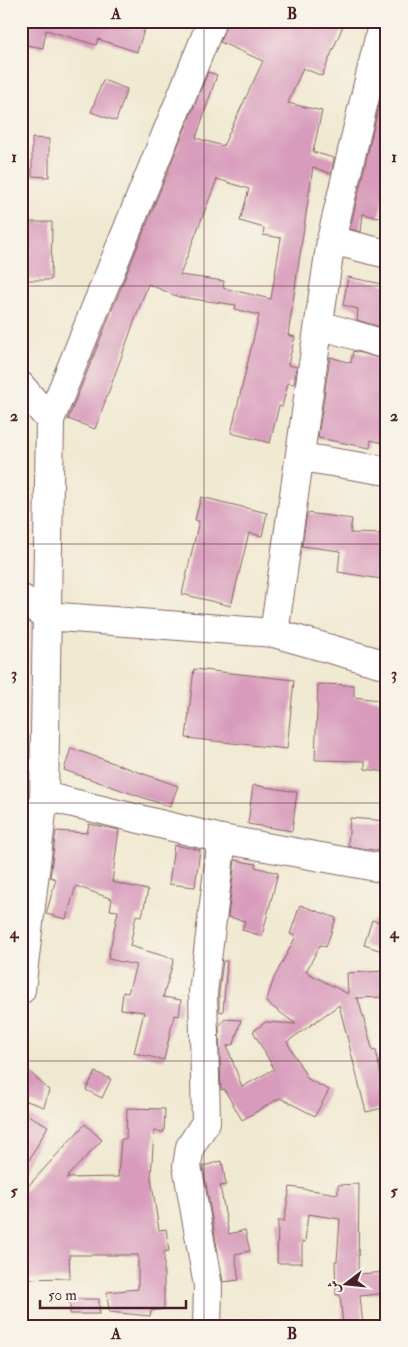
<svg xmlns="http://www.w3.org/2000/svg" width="408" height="1347" font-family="'IM FELL Double Pica',Amiri,serif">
  <rect width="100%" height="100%" fill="#f7f3e8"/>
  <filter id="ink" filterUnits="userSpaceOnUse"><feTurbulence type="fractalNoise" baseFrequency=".02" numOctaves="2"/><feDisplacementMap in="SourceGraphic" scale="10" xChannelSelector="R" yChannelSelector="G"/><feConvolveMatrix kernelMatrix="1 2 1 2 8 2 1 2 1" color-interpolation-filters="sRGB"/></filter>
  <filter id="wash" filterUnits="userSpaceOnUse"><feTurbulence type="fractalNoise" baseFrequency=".0096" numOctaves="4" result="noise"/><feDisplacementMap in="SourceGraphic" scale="20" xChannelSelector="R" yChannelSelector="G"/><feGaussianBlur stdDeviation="1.12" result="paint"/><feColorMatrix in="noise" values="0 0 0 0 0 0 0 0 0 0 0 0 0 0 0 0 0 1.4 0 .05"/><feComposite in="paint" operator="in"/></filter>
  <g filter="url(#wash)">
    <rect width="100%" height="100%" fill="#f0e9d1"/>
    <g id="blocks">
      <path fill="#d89bbb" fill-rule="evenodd" d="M 21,21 L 147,21 L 137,52 L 98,39 L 96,45 L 46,30 L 43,48 L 21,44 Z
        M 227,21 L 345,21 L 322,76 L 303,68 L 288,103 L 322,111 L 313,152 L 334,158 L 331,174 L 313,167 L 288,335 L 295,337 L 288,365 L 297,367 L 294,384 L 288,383 L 282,407 L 279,406 L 270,443 L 231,433 L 259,315 L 235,309 L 236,305 L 179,297 L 148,284 L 95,429 L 68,419 L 208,72 L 217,75 L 196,138 L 223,146 L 263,61 L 220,42 ZM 217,179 L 249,189 L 240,221 L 264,228 L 263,235 L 281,238 L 271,299 L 223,288 L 224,281 L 180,275 Z
        M 103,80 L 127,89 L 116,121 L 91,112 Z
        M 383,88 L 387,90 L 387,195 L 384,194 L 379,218 L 363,214 L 361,232 L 350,229 Z
        M 32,138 L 49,139 L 49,177 L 32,176 Z
        M 21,222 L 52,222 L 51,280 L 21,280 Z
        M 348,277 L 387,285 L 387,329 L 357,320 L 358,309 L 343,305 Z
        M 353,351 L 387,360 L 387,444 L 371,440 L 370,448 L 318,438 L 330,357 L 351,363 Z
        M 201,497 L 267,513 L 262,536 L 249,533 L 231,606 L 182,594 L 199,521 L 195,520 Z
        M 307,513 L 352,519 L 350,533 L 386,534 L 387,580 L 338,572 L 340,551 L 302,546 Z
        M 194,669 L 294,680 L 287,749 L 186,738 Z
        M 318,684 L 354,685 L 354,697 L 387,701 L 387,772 L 365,769 L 365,761 L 315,760 Z
        M 71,748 L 178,786 L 170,807 L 64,770 Z
        M 253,785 L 297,792 L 292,831 L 248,824 Z
        M 350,818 L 387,821 L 387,852 L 348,846 Z
        M 89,824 L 119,830 L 112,882 L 148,890 L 142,916 L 136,915 L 130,946 L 174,959 L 163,997 L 181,1000 L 179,1016 L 174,1015 L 164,1060 L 134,1053 L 144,1012 L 121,1009 L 123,992 L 128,993 L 136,965 L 108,959 L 118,911 L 110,910 L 112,899 L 76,886 L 66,919 L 46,914 L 56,879 L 50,877 L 56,831 L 87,833 Z
        M 174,845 L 200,850 L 195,887 L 169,884 Z
        M 235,860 L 256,864 L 255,867 L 278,873 L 262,936 L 242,930 L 245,921 L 228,917 Z
        M 300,905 L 336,918 L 326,947 L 320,945 L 306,972 L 348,994 L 347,973 L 387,971 L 387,997 L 356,998 L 358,999 L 373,1051 L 376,1050 L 387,1107 L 366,1112 L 339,1005 L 287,1042 L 308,1079 L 329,1090 L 315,1116 L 280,1098 L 242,1120 L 224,1089 L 221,1090 L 219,1026 L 225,1019 L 241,1020 L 234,1044 L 227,1046 L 242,1087 L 274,1069 L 253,1031 L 266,1022 L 296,1024 L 266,1002 L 274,978 L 296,936 L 290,934 Z
        M 372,920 L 387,924 L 387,937 L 382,951 L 364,945 Z
        M 223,961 L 227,961 L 223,1012 L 219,1011 L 219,993 Z
        M 26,1068 L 49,1090 L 44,1107 L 21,1099 L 21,1082 Z
        M 95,1072 L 111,1079 L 102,1098 L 86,1090 Z
        M 127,1108 L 165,1109 L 164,1132 L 154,1131 L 151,1178 L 159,1230 L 166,1229 L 169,1251 L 164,1252 L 164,1309 L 151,1311 L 150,1316 L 109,1312 L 107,1292 L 138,1289 L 138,1255 L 69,1255 L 70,1278 L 21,1279 L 21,1194 L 85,1124 L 102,1140 L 66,1178 L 118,1177 L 121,1139 L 126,1139 Z
        M 24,1113 L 48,1126 L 22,1173 Z
        M 222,1161 L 226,1185 L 220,1186 L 229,1234 L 245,1230 L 250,1251 L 235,1254 L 239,1280 L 223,1282 L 203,1166 Z
        M 359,1184 L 358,1274 L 387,1272 L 387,1293 L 360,1296 L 363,1326 L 343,1326 L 340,1295 L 336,1295 L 335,1261 L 337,1261 L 340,1219 L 308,1214 L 305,1242 L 302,1242 L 302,1263 L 277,1263 L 278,1221 L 284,1221 L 290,1187 L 338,1194 L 338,1185 Z
        M 70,1299 L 99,1299 L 99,1314 L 70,1314 Z"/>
    </g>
  </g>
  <g filter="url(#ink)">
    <use href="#blocks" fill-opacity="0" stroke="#846665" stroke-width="1"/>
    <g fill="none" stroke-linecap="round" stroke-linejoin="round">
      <defs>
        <path id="minor" d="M 331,240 L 387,254
          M 320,325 L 387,345
          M 21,386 L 50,420
          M 301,457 L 387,471
          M 21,598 L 46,616 L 274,633 L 387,665
          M 274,633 L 331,240 L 383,21
          M 44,796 L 222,839 L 387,869
          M 21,990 L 44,796 L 50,420 L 212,21
          M 207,1326 L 208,1286 L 187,1166 L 190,1147 L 206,1122 L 203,992 L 222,839"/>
      </defs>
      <use href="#minor" stroke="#846665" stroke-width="30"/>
      <use href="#minor" stroke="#fff" stroke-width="28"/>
    </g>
  </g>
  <path fill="none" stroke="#4a1f2b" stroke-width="1" stroke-opacity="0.55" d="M 204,21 L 204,1326M 21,286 L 387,286M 21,544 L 387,544M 21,803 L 387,803M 21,1061 L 387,1061"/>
  <rect width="408" height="1347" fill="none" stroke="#f7f3e8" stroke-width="55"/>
  <g transform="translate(346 1284) rotate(254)" stroke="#f7f3e8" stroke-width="4" paint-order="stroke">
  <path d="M0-4L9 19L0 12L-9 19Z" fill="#4a1f2b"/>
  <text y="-8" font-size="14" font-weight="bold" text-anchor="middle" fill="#4a1f2b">ش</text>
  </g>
  <path d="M40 1300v8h146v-8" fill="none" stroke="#4a1f2b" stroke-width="2.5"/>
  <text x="48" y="1300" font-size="15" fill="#4a1f2b" stroke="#f7f3e8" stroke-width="4" paint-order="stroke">50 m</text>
  <rect x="28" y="28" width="352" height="1292" fill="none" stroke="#4a1f2b" stroke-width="2"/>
  <g font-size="16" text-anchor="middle" font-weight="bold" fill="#4a1f2b">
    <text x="116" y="19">A</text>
    <text x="292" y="19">B</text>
    <text x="14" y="162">1</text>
    <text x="394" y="162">1</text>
    <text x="14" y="421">2</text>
    <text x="394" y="421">2</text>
    <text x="14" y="679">3</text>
    <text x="394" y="679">3</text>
    <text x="14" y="938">4</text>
    <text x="394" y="938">4</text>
    <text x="14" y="1196">5</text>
    <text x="394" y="1196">5</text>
    <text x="116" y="1339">A</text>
    <text x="292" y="1339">B</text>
  </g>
</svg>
